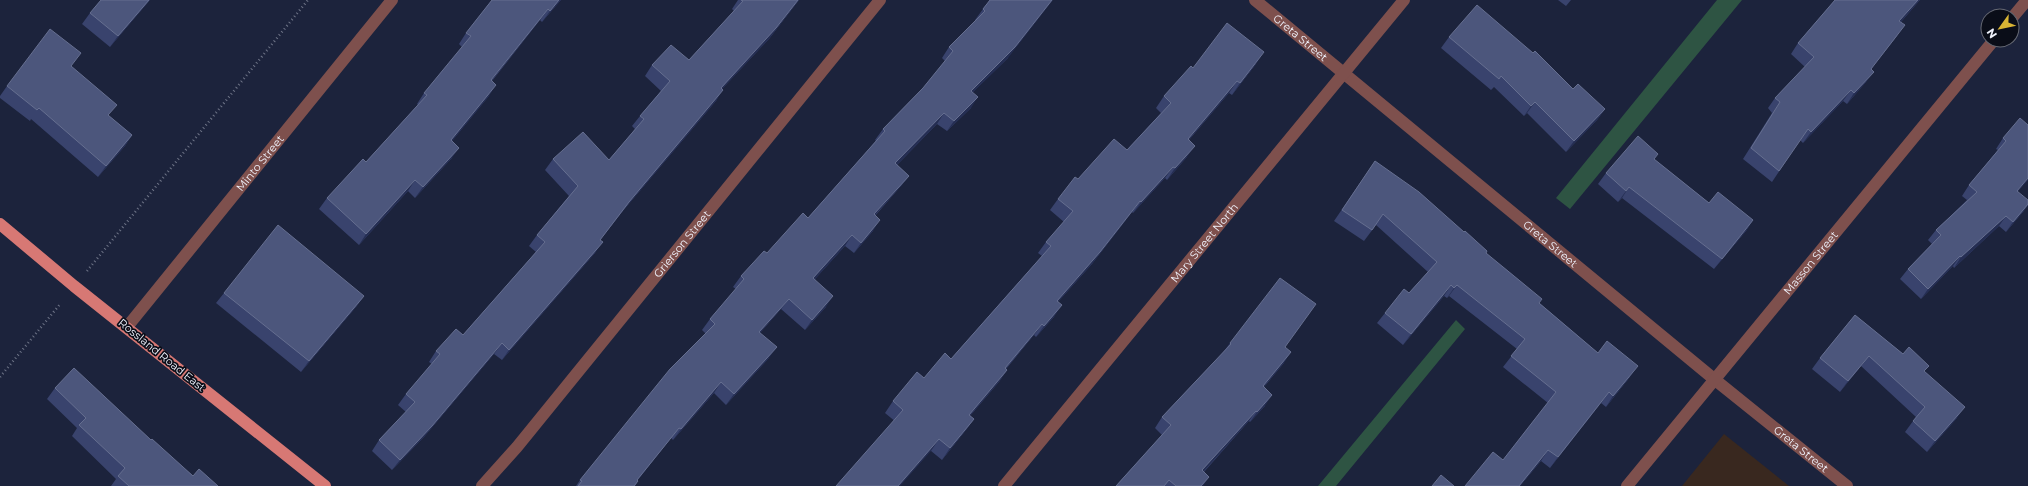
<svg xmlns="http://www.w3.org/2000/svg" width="2028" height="486" font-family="Montserrat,sans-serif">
  <rect width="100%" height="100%" fill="#1c233c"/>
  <path fill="#39281f" d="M 1724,434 L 1789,486 L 1682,486 Z"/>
  <path fill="#2e5443" d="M 1717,0 L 1742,0 L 1570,209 L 1556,198 Z
    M 1456,320 L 1465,329 L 1336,486 L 1318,486 Z"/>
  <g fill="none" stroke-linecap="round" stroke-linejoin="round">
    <path stroke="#6f7588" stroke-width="2.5" stroke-dasharray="1 3" stroke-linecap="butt" d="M 87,271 L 308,0
      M 0,377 L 61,303"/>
    <g stroke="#7e504d" stroke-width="12">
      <path id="s1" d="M 1255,0 L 1714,379 L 1847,486"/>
      <path d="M 2012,18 L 2027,0"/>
      <path id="s2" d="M 127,327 L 392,0"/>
      <path id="s3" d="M 482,486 L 517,447 L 880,0"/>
      <path id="s4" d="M 1004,486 L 1404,0"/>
      <path id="s5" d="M 1627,486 L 1994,40"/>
    </g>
    <path stroke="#d77874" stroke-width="12" d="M 0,224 L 74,286 L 325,486"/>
  </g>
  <path fill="#39436d" d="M 101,0 L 150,0 L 110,47 L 82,24 L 90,13 Z
    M 492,0 L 561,0 L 542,22 L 540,20 L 492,81 L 489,96 L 452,141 L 452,158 L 415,198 L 408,191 L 359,245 L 319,209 L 327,198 L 366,162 L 418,105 L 417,104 L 424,93 L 462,47 L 459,44 L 466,33 Z
    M 738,0 L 799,0 L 769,39 L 722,89 L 716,101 L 622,212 L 600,240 L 595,253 L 502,360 L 494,354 L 424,437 L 392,470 L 372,451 L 379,440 L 406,412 L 398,405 L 406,394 L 432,364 L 429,362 L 436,351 L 463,335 L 536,252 L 529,246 L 537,235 L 569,196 L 545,170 L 553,159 L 609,160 L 635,129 L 632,126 L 640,116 L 661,91 L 645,76 L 652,65 L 689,60 L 734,11 L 732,9 Z
    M 990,0 L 1008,58 L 973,92 L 971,108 L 947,131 L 937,124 L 897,165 L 909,176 L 901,186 L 875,216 L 873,231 L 854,253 L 845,246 L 815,279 L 826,307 L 805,330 L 781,309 L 760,333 L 769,358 L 726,405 L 714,393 L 673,440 L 671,438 L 637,481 L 638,481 L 635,486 L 576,486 L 580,480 L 706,334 L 702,330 L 710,319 L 736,289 L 733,287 L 741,276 L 808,218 L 876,141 L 875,140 L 883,129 L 923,88 L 945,61 L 942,58 L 949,47 L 975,21 L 975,20 L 983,9 Z
    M 1558,0 L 1571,0 L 1566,6 Z
    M 1835,0 L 1920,0 L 1901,22 L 1897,36 L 1871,69 L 1866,82 L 1847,104 L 1843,101 L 1803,143 L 1800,140 L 1772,182 L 1743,159 L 1772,113 L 1768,108 L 1775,98 L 1805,67 L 1791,54 L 1798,43 Z
    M 1449,37 L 1573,89 L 1605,109 L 1597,120 L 1566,152 L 1527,113 L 1524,116 L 1494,87 L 1491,90 L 1441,48 Z
    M 1256,64 L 1232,95 L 1229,93 L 1189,140 L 1187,157 L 1167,180 L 1165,178 L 1133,213 L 1132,212 L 1092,264 L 1058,302 L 1054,317 L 1036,337 L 1034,335 L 1006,369 L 1007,370 L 999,382 L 970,416 L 974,419 L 966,430 L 942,460 L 885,413 L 893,401 L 924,378 L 951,359 L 1042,256 L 1038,253 L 1046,242 L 1064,222 L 1050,210 L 1058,199 L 1078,179 L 1127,150 L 1161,113 L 1156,108 L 1164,96 L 1193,68 Z
    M 71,67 L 109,116 L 132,135 L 125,146 L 98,177 L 31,119 L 30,121 L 0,98 L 0,96 L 7,86 Z
    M 2028,125 L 2018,192 L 2028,205 L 2023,212 L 2006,232 L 1999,226 L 1954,268 L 1953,266 L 1921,299 L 1900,279 L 1908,269 L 1932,244 L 1928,240 L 1936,230 L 1967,200 L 1962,196 L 1969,185 L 1998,150 L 1996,149 L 2003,138 Z
    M 1655,160 L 1709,203 L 1753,220 L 1746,231 L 1714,269 L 1622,198 L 1618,202 L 1598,184 L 1606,173 Z
    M 1375,161 L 1487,251 L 1486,254 L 1539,303 L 1598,353 L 1630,377 L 1606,407 L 1601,403 L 1550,468 L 1541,461 L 1520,486 L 1465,486 L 1503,460 L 1548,403 L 1503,367 L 1517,349 L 1449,296 L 1447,298 L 1444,296 L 1403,345 L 1377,323 L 1385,313 L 1409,293 L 1428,272 L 1376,225 L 1364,241 L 1334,221 Z
    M 224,293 L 364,296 L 356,307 L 301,372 L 216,303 Z
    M 1855,315 L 1925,372 L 1957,418 L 1927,452 L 1905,432 L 1916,417 L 1861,366 L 1840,392 L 1812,369 L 1820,358 Z
    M 1230,343 L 1285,347 L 1284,363 L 1264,387 L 1265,406 L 1250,422 L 1249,421 L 1204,472 L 1203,486 L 1116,486 L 1162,435 L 1155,428 L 1162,417 L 1222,354 Z
    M 55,388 L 151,440 L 193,476 L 218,486 L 111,486 L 116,479 L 72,436 L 77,428 L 47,399 Z"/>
  <path fill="#252e53" d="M 149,0 L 150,0 L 110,47 L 118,36 Z
    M 559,0 L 561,0 L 542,22 L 550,11 Z
    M 798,0 L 799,0 L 769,39 L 713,99 L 721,88 Z
    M 1052,0 L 1053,0 L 1008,58 L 963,102 L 971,91 Z
    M 1918,0 L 1920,0 L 1892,32 L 1899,21 Z
    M 548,9 L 540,20 L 483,91 L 491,80 Z
    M 1264,52 L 1256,64 L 1232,95 L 1240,83 Z
    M 1874,72 L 1866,82 L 1847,104 L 1854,93 Z
    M 1237,81 L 1229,93 L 1180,150 L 1188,139 Z
    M 496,85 L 489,96 L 444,151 L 451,140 Z
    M 723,90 L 716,101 L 622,212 L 592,251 L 629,202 Z
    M 1851,90 L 1843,101 L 1803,143 L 1811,132 Z
    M 978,97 L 971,108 L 947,131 L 954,121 Z
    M 1535,102 L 1527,113 L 1524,116 L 1531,106 Z
    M 1605,109 L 1597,120 L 1566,152 L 1574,141 Z
    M 944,113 L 937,124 L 888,174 L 895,163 Z
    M 132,135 L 125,146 L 98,177 L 106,166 Z
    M 1195,146 L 1187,157 L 1167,180 L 1175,168 Z
    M 459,148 L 452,158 L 415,198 L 423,187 Z
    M 1173,167 L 1165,178 L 1133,213 L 1141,202 Z
    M 909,176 L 901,186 L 866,225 L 874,214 Z
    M 2028,178 L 2028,180 L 2010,201 L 2017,191 Z
    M 415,180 L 408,191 L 359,245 L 366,234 Z
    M 1629,187 L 1622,198 L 1618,202 L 1626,191 Z
    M 1140,201 L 1132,212 L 1092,264 L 1049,312 L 1057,301 Z
    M 2028,205 L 2023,212 L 2006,232 L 2013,222 Z
    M 2006,216 L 1999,226 L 1954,268 L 1961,257 Z
    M 880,220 L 873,231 L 854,253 L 861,243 Z
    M 1753,220 L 1746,231 L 1714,269 L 1722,259 Z
    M 852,235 L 845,246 L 806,289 L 813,278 Z
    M 603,242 L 595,253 L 502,360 L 509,350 Z
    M 1960,256 L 1953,266 L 1921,299 L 1928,289 Z
    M 1451,285 L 1444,296 L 1403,345 L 1411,334 Z
    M 1457,285 L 1449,296 L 1447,298 L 1454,288 Z
    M 364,296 L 356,307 L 301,372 L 309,361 Z
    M 833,296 L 826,307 L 805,330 L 812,320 Z
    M 789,299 L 781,309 L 751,343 L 759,332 Z
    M 1062,305 L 1054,317 L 1036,337 L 1044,326 Z
    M 1042,324 L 1034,335 L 996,379 L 1005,368 Z
    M 502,343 L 494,354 L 424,437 L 392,470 L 400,460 Z
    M 777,347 L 769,358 L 726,405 L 734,394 Z
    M 1291,352 L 1284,363 L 1255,397 L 1263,386 Z
    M 1869,356 L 1861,366 L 1840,392 L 1848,381 Z
    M 1638,366 L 1630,377 L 1606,407 L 1613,396 Z
    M 1007,370 L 999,382 L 961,426 L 969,415 Z
    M 721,382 L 714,393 L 673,440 L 681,429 Z
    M 1609,392 L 1601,403 L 1550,468 L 1558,457 Z
    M 1272,395 L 1265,406 L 1250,422 L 1257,412 Z
    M 1965,407 L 1957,418 L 1927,452 L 1935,441 Z
    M 1256,411 L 1249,421 L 1195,481 L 1202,470 Z
    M 974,419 L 966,430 L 942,460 L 950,448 Z
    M 679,428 L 671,438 L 633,486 L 637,480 Z
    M 939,439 L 931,451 L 900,486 L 898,486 Z
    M 1548,450 L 1541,461 L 1520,486 L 1519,486 Z
    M 1209,477 L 1203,486 L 1201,486 Z"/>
  <path fill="#4c567c" stroke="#666f90" d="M 101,0 L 149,0 L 118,36 L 90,13 Z
    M 492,0 L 559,0 L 550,11 L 548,9 L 491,80 L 496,85 L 451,140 L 459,148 L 423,187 L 415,180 L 366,234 L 327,198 L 363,159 L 366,162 L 427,95 L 424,93 L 471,36 L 466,33 Z
    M 741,0 L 798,0 L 776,28 L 721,88 L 723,90 L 629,202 L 600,240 L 603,242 L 509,350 L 502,343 L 432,426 L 400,460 L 379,440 L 415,402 L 406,394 L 440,354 L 436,351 L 456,329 L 463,335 L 545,242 L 537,235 L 578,186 L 553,159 L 583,132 L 609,160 L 644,119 L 640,116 L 670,81 L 652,65 L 671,45 L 689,60 L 743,1 Z
    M 990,0 L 1052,0 L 1015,47 L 971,91 L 978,97 L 954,121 L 944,113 L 895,163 L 909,176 L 874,214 L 880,220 L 861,243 L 852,235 L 813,278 L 833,296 L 812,320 L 789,299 L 759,332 L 777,347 L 734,394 L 721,382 L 681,429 L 679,428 L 637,480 L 638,481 L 634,486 L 578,486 L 582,481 L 580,480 L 670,369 L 715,324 L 710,319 L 744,279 L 741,276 L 764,251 L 767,253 L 803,213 L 808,218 L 885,131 L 883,129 L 923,88 L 953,51 L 949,47 L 985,11 L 983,9 Z
    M 1835,0 L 1918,0 L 1899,21 L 1905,25 L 1871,69 L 1874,72 L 1854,93 L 1851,90 L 1811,132 L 1808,129 L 1779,171 L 1751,148 L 1780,102 L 1775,98 L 1814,57 L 1798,43 Z
    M 1477,5 L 1533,53 L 1535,51 L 1573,89 L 1578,84 L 1605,109 L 1574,141 L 1535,102 L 1531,106 L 1501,76 L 1499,79 L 1449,37 Z
    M 1227,23 L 1264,52 L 1240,83 L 1237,81 L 1188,139 L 1195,146 L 1175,168 L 1173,167 L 1141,202 L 1140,201 L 1100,252 L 1057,301 L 1062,305 L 1044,326 L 1042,324 L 1005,368 L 1007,370 L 969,415 L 974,419 L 950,448 L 939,439 L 898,486 L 836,486 L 903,410 L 893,401 L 917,372 L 924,378 L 945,353 L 951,359 L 1051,246 L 1046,242 L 1073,211 L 1058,199 L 1075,177 L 1078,179 L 1114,139 L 1127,150 L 1171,103 L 1164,96 L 1191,66 L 1193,68 Z
    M 50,29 L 81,53 L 71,66 L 117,105 L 108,115 L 132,135 L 106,166 L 39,108 L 37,110 L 7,86 Z
    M 2020,118 L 2028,125 L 2028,178 L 2017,191 L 2028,200 L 2028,204 L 2013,222 L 2006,216 L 1961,257 L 1960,256 L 1928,289 L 1908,269 L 1941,235 L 1936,230 L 1977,192 L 1969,185 L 2006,141 L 2003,138 Z
    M 1638,136 L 1658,154 L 1654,159 L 1709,203 L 1718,192 L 1753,220 L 1722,259 L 1629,187 L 1626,191 L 1606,173 Z
    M 1375,161 L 1419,192 L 1464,232 L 1465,231 L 1487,251 L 1486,253 L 1542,299 L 1539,303 L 1598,353 L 1607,341 L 1638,366 L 1613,396 L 1609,392 L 1558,457 L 1548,450 L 1519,486 L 1465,486 L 1493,452 L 1503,460 L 1556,392 L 1511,356 L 1525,339 L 1457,285 L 1454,288 L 1451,285 L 1411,334 L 1385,313 L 1404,289 L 1409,293 L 1437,262 L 1383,214 L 1372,230 L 1342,210 Z
    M 278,225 L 364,296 L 309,361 L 224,293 Z
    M 1280,278 L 1316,304 L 1285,347 L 1291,352 L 1263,386 L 1272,395 L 1257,412 L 1256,411 L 1202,470 L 1209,477 L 1201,486 L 1176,486 L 1169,480 L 1164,486 L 1116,486 L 1171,425 L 1162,417 L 1231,344 L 1230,343 Z
    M 1855,315 L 1903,354 L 1909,347 L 1929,366 L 1924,371 L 1965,407 L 1935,441 L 1913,421 L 1925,407 L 1869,356 L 1848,381 L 1820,358 Z
    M 74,368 L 151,440 L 152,439 L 193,476 L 199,469 L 218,486 L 129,486 L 118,476 L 125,468 L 79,425 L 86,418 L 55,388 Z
    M 1441,475 L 1454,486 L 1432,486 Z"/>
  <g text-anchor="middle" stroke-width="3.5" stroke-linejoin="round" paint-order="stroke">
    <g font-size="11" fill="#f0f3fd" stroke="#0a0d18">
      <text dy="4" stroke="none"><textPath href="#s1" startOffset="59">Greta Street</textPath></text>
      <text dy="4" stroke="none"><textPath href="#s2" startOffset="211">Minto Street</textPath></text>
      <text dy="4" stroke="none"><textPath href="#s4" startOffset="315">Mary Street North</textPath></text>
      <text dy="4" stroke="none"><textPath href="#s1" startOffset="383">Greta Street</textPath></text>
      <text dy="4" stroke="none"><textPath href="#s3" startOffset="314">Grierson Street</textPath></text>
      <text dy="4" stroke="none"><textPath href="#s5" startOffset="289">Masson Street</textPath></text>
      <text transform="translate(162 355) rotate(39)" y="4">Rossland Road East</text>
      <text dy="4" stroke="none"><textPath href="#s1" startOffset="707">Greta Street</textPath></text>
    </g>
  </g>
  <g transform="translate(2000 28) rotate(237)"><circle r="19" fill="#0a0d18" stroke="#666974"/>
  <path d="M0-3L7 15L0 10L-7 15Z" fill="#d8b434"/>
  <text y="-6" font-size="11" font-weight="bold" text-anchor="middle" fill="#f0f3fd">N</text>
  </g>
</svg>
